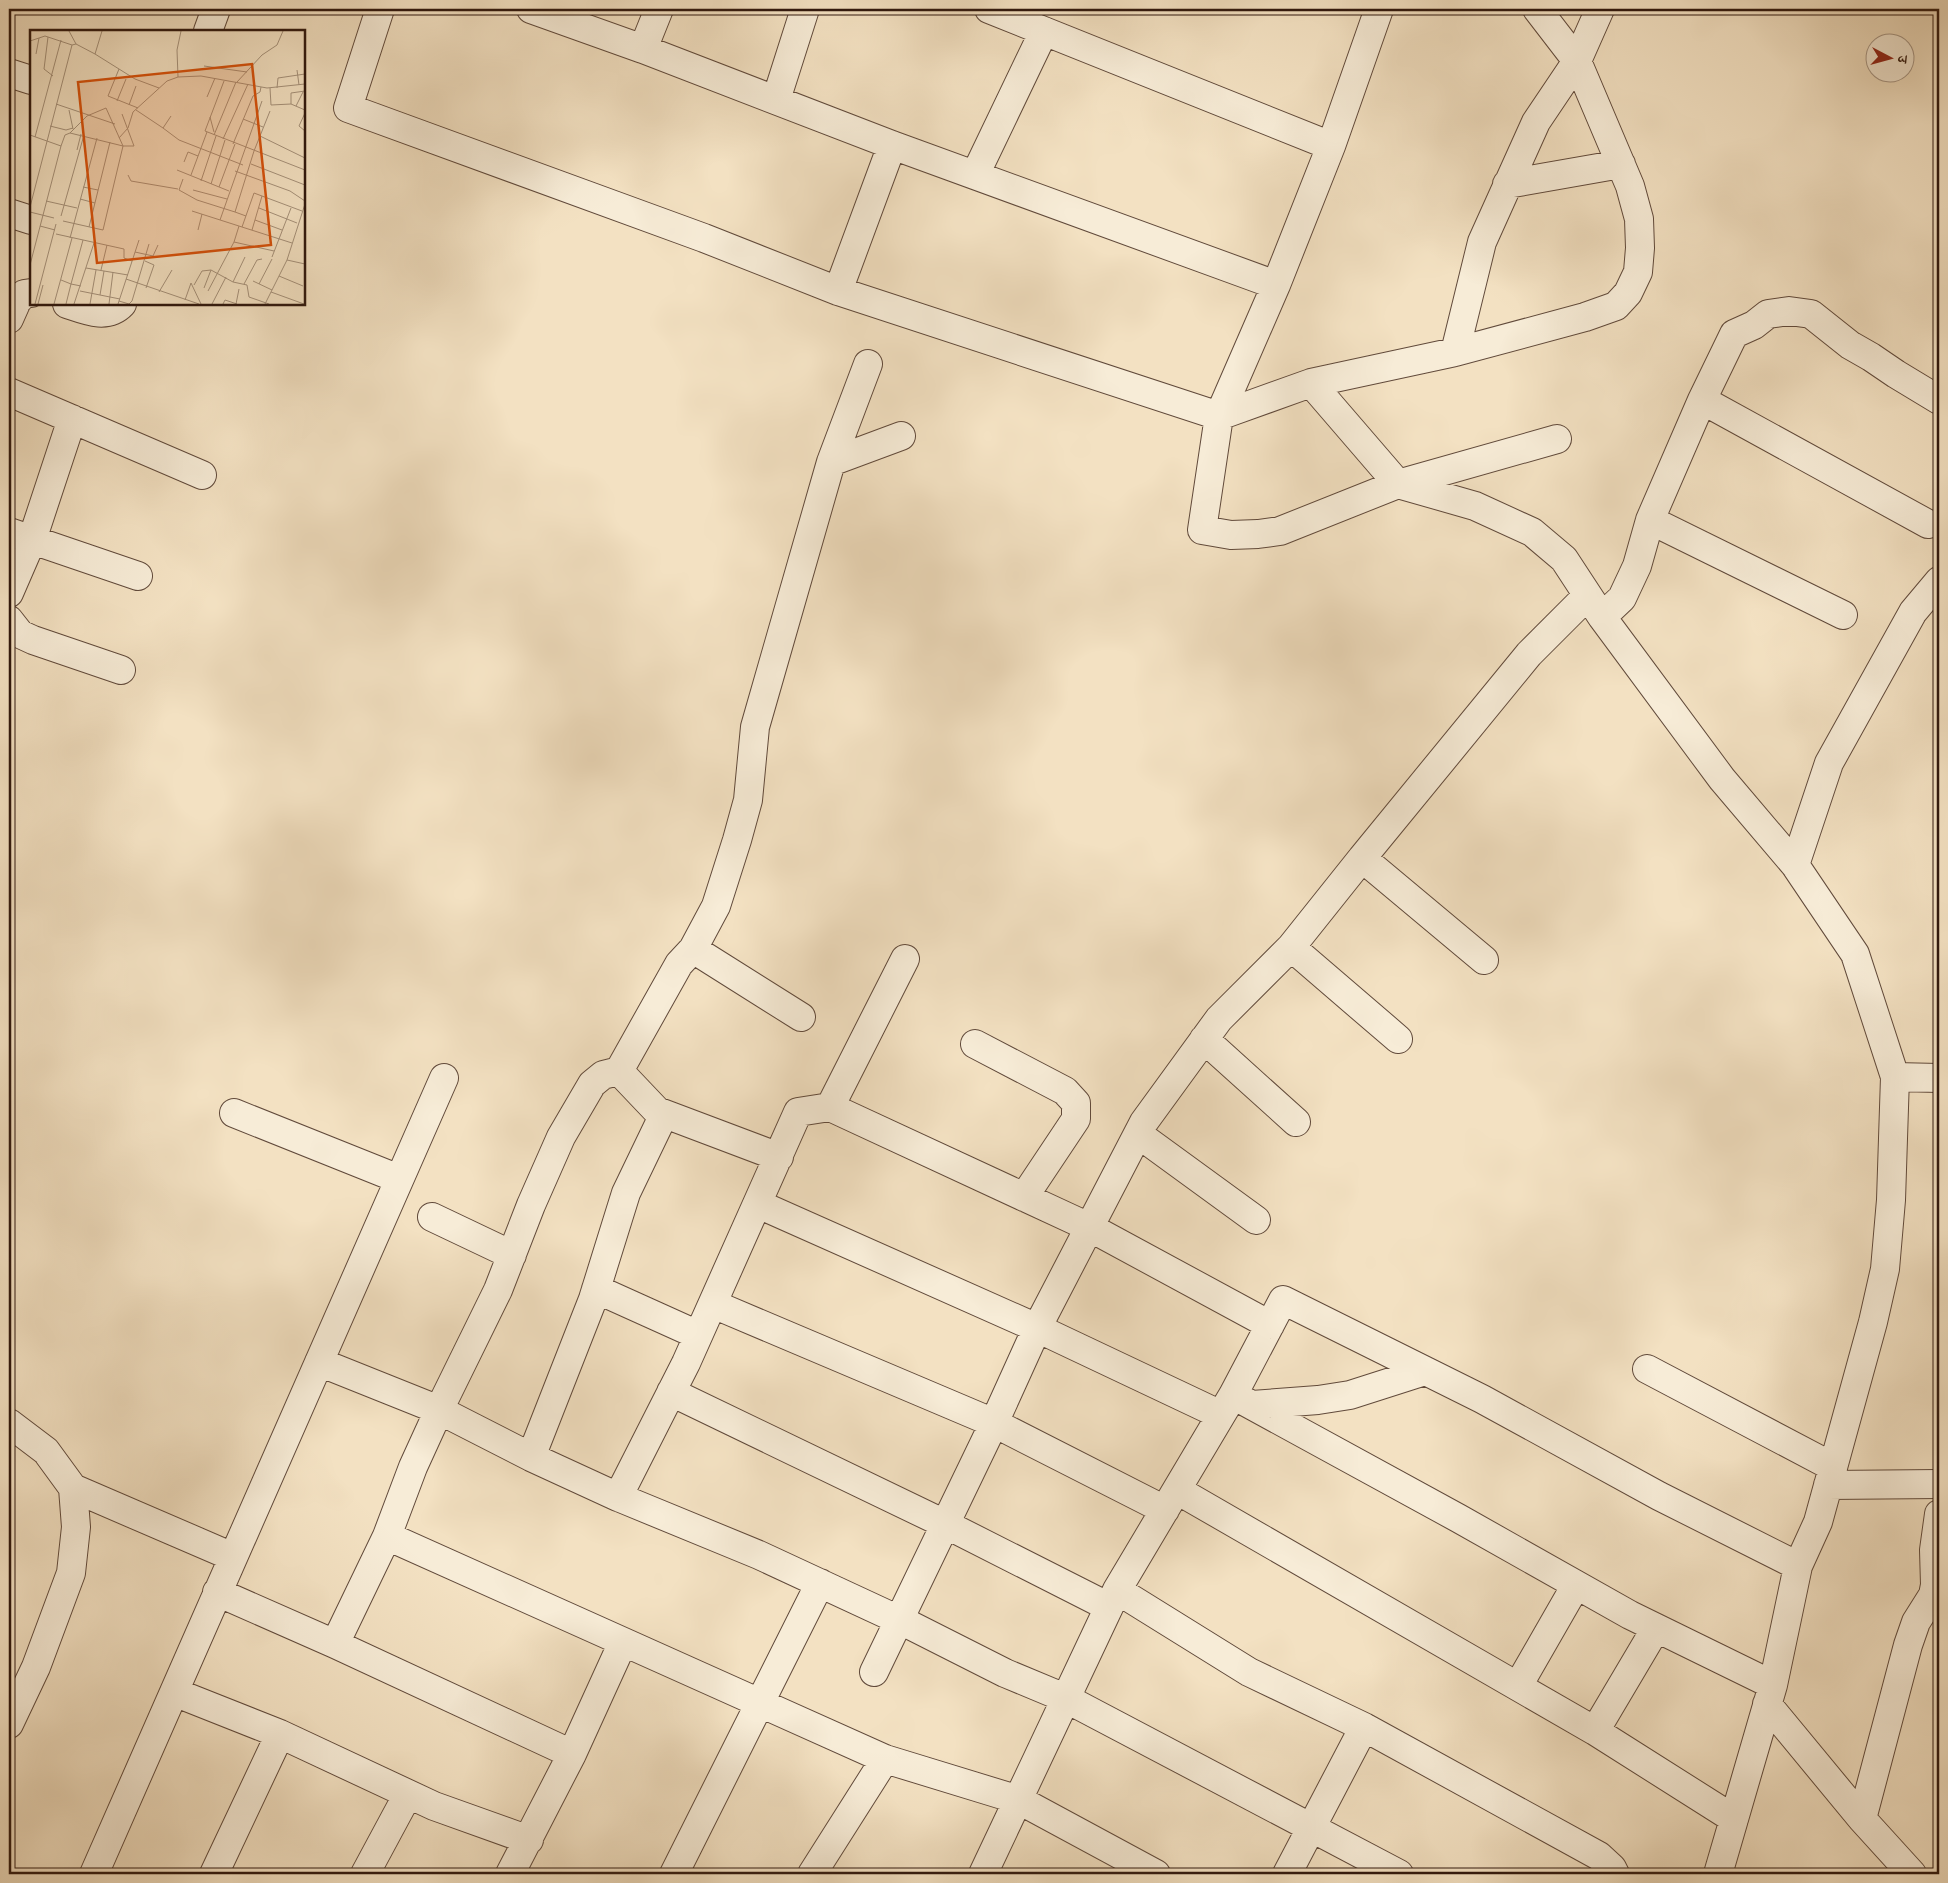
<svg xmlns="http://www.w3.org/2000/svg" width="1948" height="1883" font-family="Cardo,'Noto Serif Devanagari',serif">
  <rect width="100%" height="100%" fill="#f3e1c2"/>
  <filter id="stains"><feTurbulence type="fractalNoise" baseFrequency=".004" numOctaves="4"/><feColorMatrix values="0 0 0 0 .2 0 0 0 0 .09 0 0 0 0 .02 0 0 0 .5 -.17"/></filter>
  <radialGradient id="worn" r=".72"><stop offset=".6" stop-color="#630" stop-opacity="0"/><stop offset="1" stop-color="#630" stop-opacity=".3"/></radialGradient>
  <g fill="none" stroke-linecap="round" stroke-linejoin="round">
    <defs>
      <path id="minor" d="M 380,9 L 348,108 L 704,238 L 838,291 L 1219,416 L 1276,285 L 1331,146 L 1379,9
        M 531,9 L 643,49 L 892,145 L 1276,285
        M 989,9 L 1331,146
        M 1537,9 L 1577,61 L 1630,186 L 1639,219 L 1640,248 L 1638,272 L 1628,293 L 1616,306 L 1585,317 L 1455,352 L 1311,383 L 1219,416 L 1202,530 L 1231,535 L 1258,534 L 1280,531 L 1398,484 L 1557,439
        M 208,31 L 216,9
        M 643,49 L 659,9
        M 9,73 L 31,80
        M 776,100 L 805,9
        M 975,175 L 1044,31
        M 1507,184 L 1621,164
        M 9,213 L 31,220
        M 838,291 L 892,145
        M 67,304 C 85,310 107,320 122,304
        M 9,319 L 17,301 L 24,294 L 31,293
        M 1455,352 L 1482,242 L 1536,122 L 1577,61 L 1600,9
        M 1311,383 L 1398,484 L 1475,506 L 1532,532 L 1564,559 L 1602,617 L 1722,779 L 1795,865 L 1855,954 L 1895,1077 L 1891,1200 L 1885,1269 L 1873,1322 L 1818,1522 L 1798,1566 L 1773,1685 L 1718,1874
        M 9,392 L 202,475
        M 1702,400 L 1928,524
        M 831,462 L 868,364
        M 1650,520 L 1843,615
        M 9,532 L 138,576
        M 9,593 L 32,540 L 72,419
        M 1602,617 L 1622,598 L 1637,566 L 1650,520 L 1702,400 L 1734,334 L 1754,325 L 1768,314 L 1789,311 L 1811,314 L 1850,345 L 1871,357 L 1896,374 L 1939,400
        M 9,620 L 20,634 L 33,640 L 121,670
        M 1362,858 L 1529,654 L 1587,596
        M 1795,865 L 1829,763 L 1913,612 L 1939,581
        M 1291,947 L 1398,1039
        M 693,949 L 716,906 L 737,840 L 748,800 L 755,727 L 831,462 L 901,436
        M 1204,1039 L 1296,1122
        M 975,1044 L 1065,1091 L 1076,1103 L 1076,1119 L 1024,1197
        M 619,1071 L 657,1111 L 779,1157
        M 1895,1077 L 1939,1078
        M 830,1107 L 1089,1227 L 1270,1325
        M 234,1113 L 399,1179
        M 1138,1134 L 1256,1220
        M 758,1204 L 1037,1328 L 1221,1415
        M 432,1217 L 512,1255
        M 596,1289 L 698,1335
        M 713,1304 L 994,1423 L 1165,1510
        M 319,1362 L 439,1410 L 531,1457 L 618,1497 L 759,1555 L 912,1626 L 1005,1673 L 1065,1698 L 1399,1874
        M 1647,1369 L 1833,1467
        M 671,1392 L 945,1524 L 1109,1607
        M 1233,1395 L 1458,1518 L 1630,1615 L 1773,1685
        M 1252,1405 L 1318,1400 L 1350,1395 L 1425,1371
        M 9,1423 L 46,1451 L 73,1488 L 76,1527 L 71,1573 L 36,1667 L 9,1724
        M 531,1457 L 593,1299 L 626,1193 L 664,1114
        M 1828,1485 L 1939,1484
        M 73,1488 L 233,1557
        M 1177,1490 L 1595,1731 L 1734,1819
        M 618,1497 L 686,1363 L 798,1112 L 830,1107 L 905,959
        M 387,1536 L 413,1467 L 439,1410 L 498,1290 L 531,1205 L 561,1137 L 592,1084 L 603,1075 L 619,1071 L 679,964 L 693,949 L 801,1017
        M 1117,1590 L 1249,1672 L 1364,1727 L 1599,1856 L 1612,1868 L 1615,1874
        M 217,1592 L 335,1644 L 572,1754 L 510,1874
        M 335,1644 L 387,1536 L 885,1759 L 1019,1800 L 1156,1874
        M 874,1672 L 994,1423 L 1037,1328 L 1144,1122 L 1219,1019 L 1291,947 L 1362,858 L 1484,960
        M 1518,1686 L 1576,1585
        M 174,1692 L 280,1734 L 434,1806 L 529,1840
        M 1767,1704 L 1862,1819 L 1912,1874
        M 1595,1731 L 1656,1628
        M 572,1754 L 623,1642
        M 1862,1819 L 1908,1645 L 1916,1622 L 1933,1595 L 1935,1585 L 1934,1550 L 1939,1514
        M 94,1874 L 444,1078
        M 214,1874 L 280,1734
        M 365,1874 L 408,1794
        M 674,1874 L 820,1583
        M 812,1874 L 885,1759
        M 983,1874 L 1117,1590 L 1233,1395 L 1283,1300 L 1482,1399 L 1659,1496 L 1798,1566
        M 1287,1874 L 1364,1727"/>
    </defs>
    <use href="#minor" stroke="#614a3b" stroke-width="30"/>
    <use href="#minor" stroke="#f7ecd7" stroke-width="28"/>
  </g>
  <g transform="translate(30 30)">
    <rect width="275" height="275" fill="#f3e1c2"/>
    <path fill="none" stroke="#a5917a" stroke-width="1" d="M 39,1 L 46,14 L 65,24M 72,1 L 65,24 L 105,49 L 129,58M 18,7 L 14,39 L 23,46M 0,11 L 15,6 L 42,15M 6,24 L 9,8M 174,36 L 217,42M 89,39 L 78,66 L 108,78M 267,40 L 269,55M 148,47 L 147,20 L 151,1M 194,51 L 175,101 L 275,140M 207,52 L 232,25 L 247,15 L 253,1M 240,58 L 241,75 L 261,74 L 275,80M 247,58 L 248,48 L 275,44M 177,67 L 185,48M 87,71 L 96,49M 26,74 L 85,94M 261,74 L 261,63 L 275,61M 99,75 L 106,56M 266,76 L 273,62M 39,80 L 43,99M 106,80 L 133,98M 275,83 L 269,96 L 275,101M 141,86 L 133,98 L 149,110 L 213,135M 180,87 L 184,102M 213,89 L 233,97M 20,96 L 36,100 L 43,98M 40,103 L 57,86 L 76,78 L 93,116 L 104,116 L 92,84M 0,105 L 31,116 L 0,235M 184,105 L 206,52M 230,106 L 275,128M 5,107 L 31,10M 89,108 L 98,98 L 103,82 L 137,51 L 148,47 L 171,46 L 237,58 L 275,54M 193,109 L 218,54M 203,114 L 223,66 L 230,62 L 231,57M 31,116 L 35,105 L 40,103 L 93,116 L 73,200 L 33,191M 47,120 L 51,104M 154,132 L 158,122 L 168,126M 221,134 L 275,155M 147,140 L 199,161M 205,141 L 260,161 L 275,171M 98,145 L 101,151 L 148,159M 161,145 L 177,102M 153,149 L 149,160 L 167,170 L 205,182M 171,151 L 186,106M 181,154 L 195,110M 53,157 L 68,160M 189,157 L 205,114M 163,160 L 197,169M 50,169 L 65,173M 16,171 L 47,178M 0,177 L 42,15 L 46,14M 229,178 L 267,193M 162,181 L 262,213M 0,182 L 24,188M 31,186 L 54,105M 216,186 L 205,182 L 224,121 L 240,81M 190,190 L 232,71M 225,190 L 252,200M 10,196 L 25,200M 59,197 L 80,112M 212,197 L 224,163 L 272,181M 168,200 L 172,184M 222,200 L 232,166M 26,204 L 94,219 L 94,228 L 102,231M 40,208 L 67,108M 204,212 L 209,196M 105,222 L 123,226 L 128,215M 242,227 L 261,178M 257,230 L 275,234M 115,231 L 124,235 L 116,258M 56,238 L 98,245M 71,240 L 77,215M 249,246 L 273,256M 96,249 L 169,274M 31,250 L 41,254 L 36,274M 223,251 L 242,260M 203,252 L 215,227M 214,254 L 227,230 L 232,229M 229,254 L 242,229M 164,255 L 172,241 L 181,240M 51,256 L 41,254 L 53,210M 174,258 L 181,240 L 203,252 L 217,255 L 219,267 L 239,274M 50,261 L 90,269M 178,261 L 204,212 L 244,221M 129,262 L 142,240M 241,262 L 274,274M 70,265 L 74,241M 155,270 L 161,253 L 171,274M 89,271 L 99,274 L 102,271 L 119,214M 5,274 L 26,194M 8,274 L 13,255M 24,274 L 42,208M 44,274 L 64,213M 60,274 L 66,240M 79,274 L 83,242M 88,274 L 109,210M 182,274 L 196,247M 193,274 L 195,270 L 207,274M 206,274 L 209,259M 235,274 L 257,230 L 275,174"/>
    <path fill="#d6520c" fill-opacity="0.15" stroke="#d6520c" stroke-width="2.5" d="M 222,34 L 241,215 L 67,233 L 48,52 Z"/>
    <rect width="275" height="275" fill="none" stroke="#30180e" stroke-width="2.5"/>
  </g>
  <rect width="1948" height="1883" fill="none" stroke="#f3e1c2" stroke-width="30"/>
  <rect x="10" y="10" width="1928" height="1863" fill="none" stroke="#30180e" stroke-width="2.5"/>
  <rect x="15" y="15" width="1918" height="1853" fill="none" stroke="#30180e"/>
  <g transform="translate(1890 58) rotate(96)"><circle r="24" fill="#f7ecd7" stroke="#a79787"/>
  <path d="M0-4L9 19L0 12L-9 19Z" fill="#8f2418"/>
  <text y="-8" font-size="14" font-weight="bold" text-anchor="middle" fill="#30180e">उ</text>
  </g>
  <rect width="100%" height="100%" filter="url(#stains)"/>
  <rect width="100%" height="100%" fill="url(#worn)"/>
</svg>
